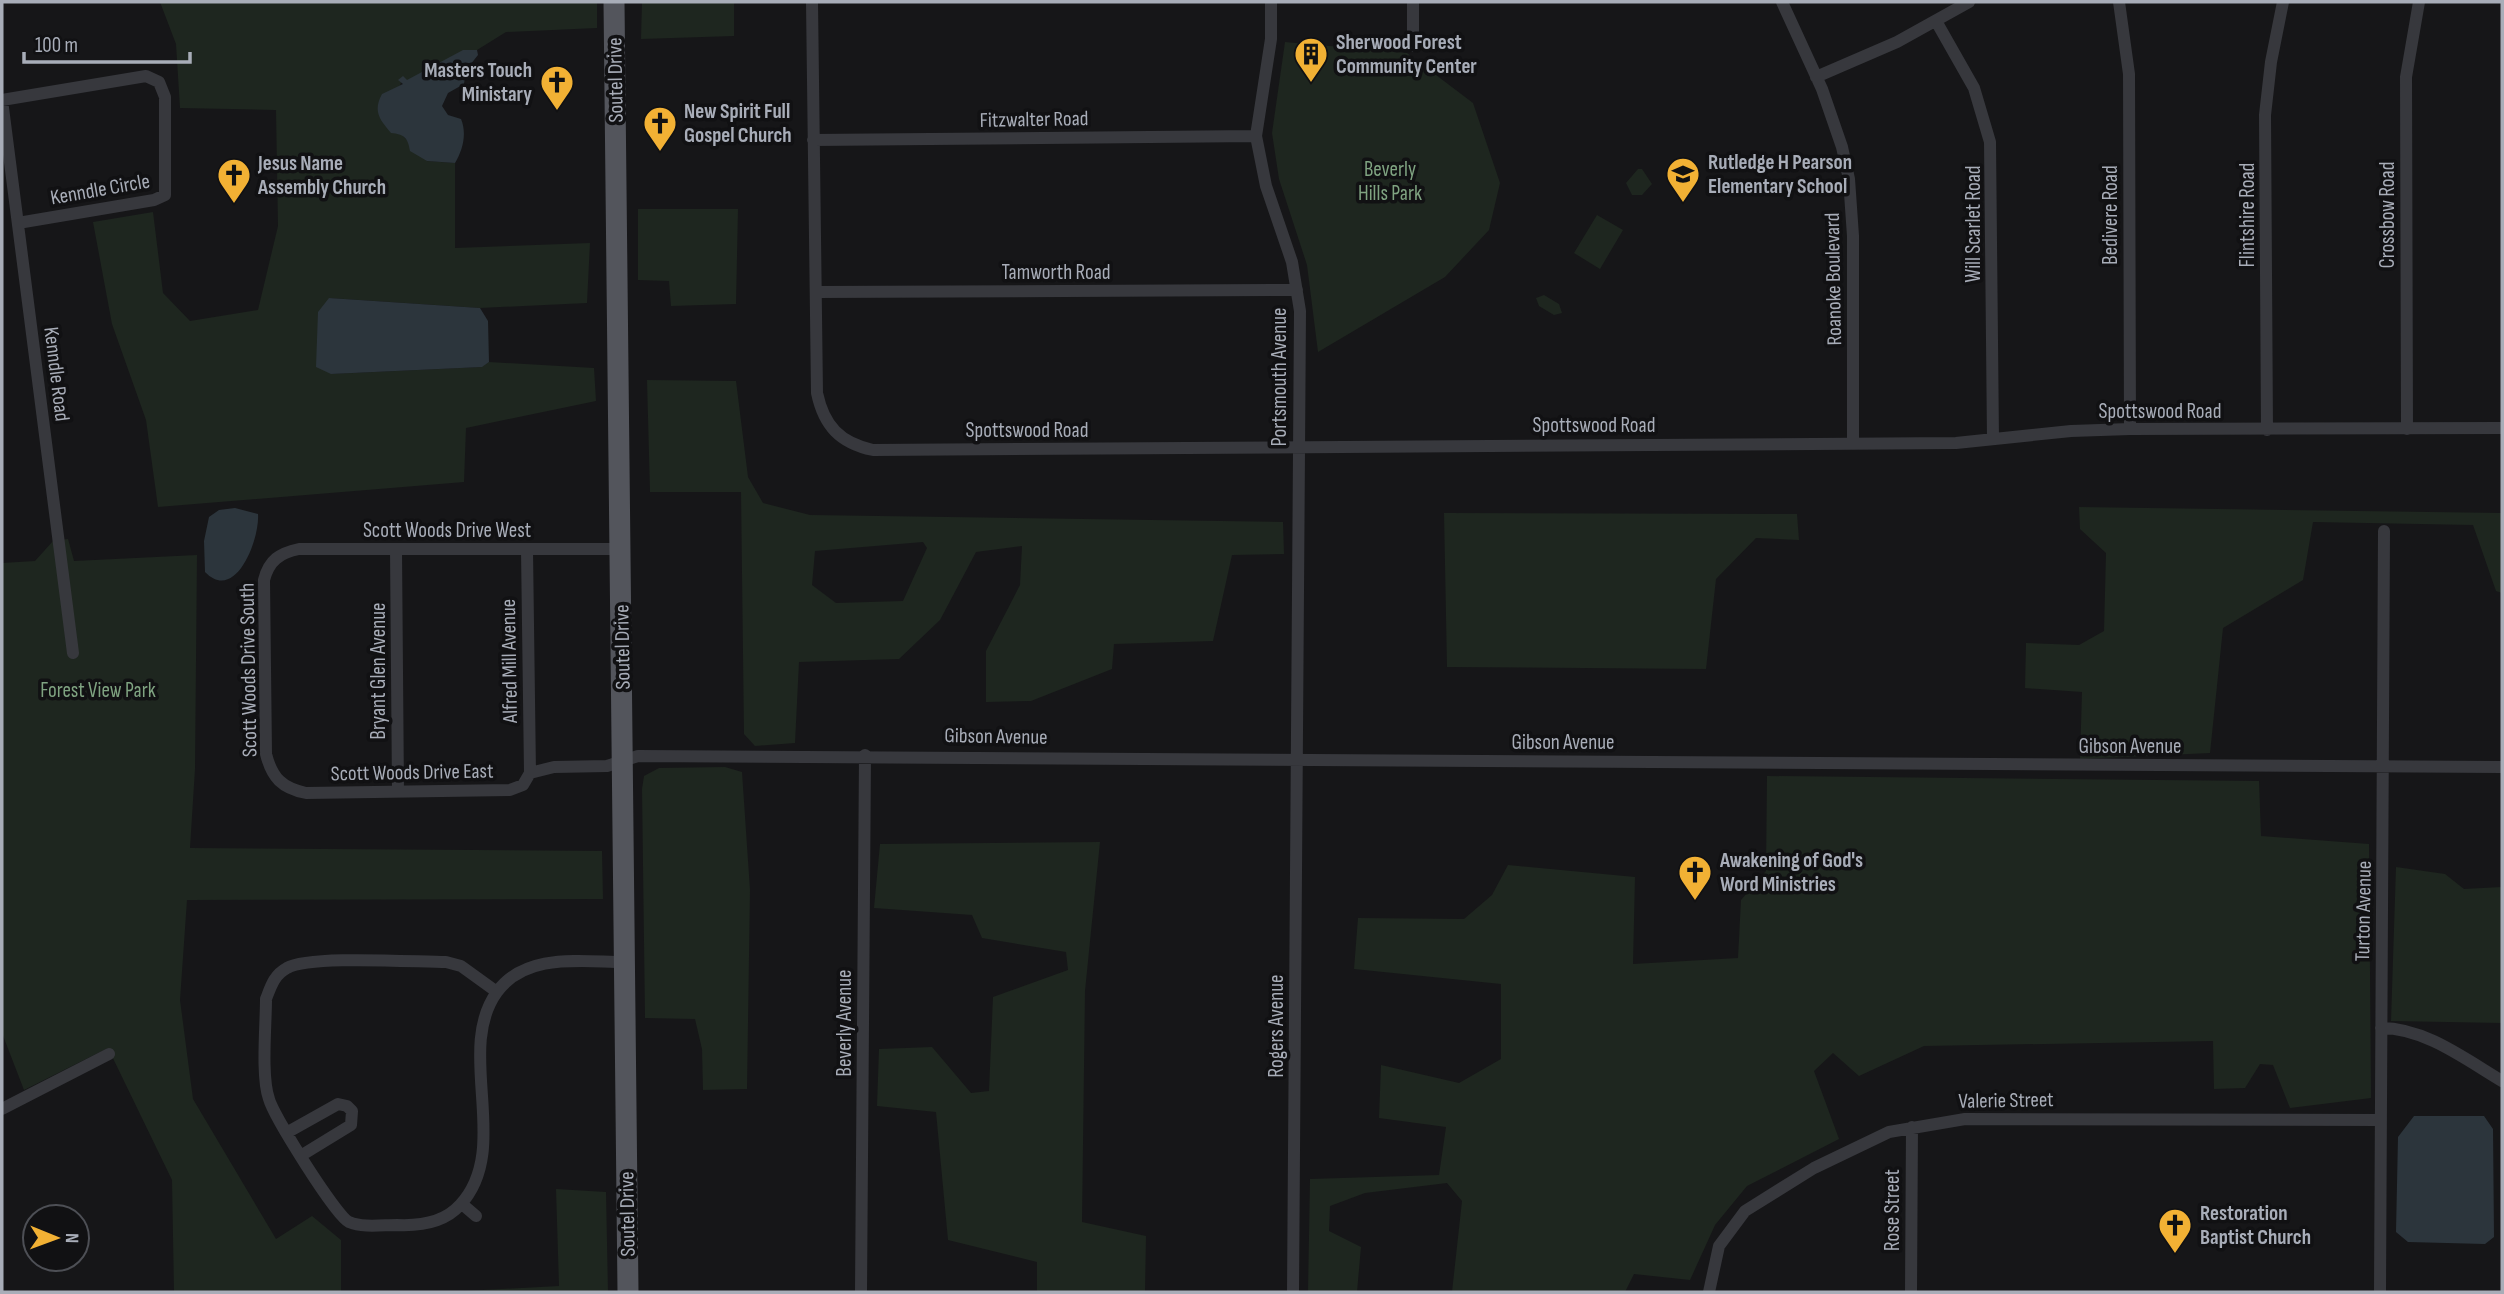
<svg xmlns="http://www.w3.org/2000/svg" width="2504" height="1294" font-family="'Sofia Sans Condensed',sans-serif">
  <rect width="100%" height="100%" fill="#161618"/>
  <path fill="#1e261f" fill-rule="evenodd" d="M 160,2 L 597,2 L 597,28 L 506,32 L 477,50 L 463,51 L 407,81 L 403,77 L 399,88 L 383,94 L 401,134 L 427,161 L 455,163 L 455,248 L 590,243 L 587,303 L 480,308 L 329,298 L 331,374 L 481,367 L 489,362 L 594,368 L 596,401 L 466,428 L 464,482 L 158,507 L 146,420 L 112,324 L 93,222 L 153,212 L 163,293 L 190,321 L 258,310 L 278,226 L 276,110 L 180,108 L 176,44 Z
    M 642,2 L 734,2 L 734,36 L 641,39 Z
    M 1285,42 L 1407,53 L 1473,103 L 1500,183 L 1489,230 L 1445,277 L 1318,352 L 1307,265 L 1279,179 L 1272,133 Z
    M 1638,169 L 1642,169 L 1652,184 L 1642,195 L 1632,195 L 1626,183 Z
    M 638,209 L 738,209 L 736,304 L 671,306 L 669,281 L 638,280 Z
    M 1597,215 L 1623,230 L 1600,269 L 1574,253 Z
    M 1544,295 L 1559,304 L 1562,313 L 1554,315 L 1539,306 L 1536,298 Z
    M 647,380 L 736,381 L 748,477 L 763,503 L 810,515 L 1283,522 L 1284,554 L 1232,555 L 1213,641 L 1114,644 L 1112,669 L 1031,701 L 986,702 L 986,651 L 1020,585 L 1022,546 L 976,552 L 940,620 L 899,659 L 799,662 L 795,743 L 755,746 L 744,734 L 741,492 L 650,492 ZM 923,542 L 927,548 L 903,601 L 836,603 L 812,585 L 815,551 Z
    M 2079,507 L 2502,513 L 2502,593 L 2496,591 L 2473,525 L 2313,522 L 2303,580 L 2223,628 L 2210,753 L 2080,759 L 2082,692 L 2025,688 L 2026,643 L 2079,645 L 2104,631 L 2106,553 L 2080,529 Z
    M 1444,513 L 1797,514 L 1799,540 L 1756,538 L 1716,579 L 1706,669 L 1447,667 Z
    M 68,539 L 74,561 L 197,555 L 195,769 L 190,848 L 602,851 L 603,899 L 187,900 L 180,1000 L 193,1099 L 276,1239 L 312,1216 L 341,1240 L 341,1292 L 174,1292 L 172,1180 L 108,1048 L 24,1090 L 2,1033 L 2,563 L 35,561 L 53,541 Z
    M 725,767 L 742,772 L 750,890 L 747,1089 L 703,1090 L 702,1049 L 695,1019 L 645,1018 L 642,789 L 644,776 L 659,768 Z
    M 1767,776 L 2259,781 L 2261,836 L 2369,844 L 2371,1098 L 2290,1108 L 2273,1065 L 2260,1064 L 2245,1088 L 2214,1089 L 2213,1041 L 1924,1046 L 1859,1076 L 1833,1053 L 1814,1071 L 1839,1139 L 1747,1186 L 1715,1225 L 1690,1280 L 1634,1274 L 1625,1292 L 1452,1292 L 1462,1201 L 1447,1183 L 1365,1193 L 1330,1206 L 1329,1231 L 1361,1247 L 1357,1292 L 1308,1292 L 1310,1179 L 1439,1175 L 1446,1127 L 1379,1118 L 1381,1065 L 1459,1083 L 1501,1059 L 1501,984 L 1354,969 L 1358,918 L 1464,919 L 1492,895 L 1508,865 L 1635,877 L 1633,964 L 1738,958 L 1741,900 L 1766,871 Z
    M 1100,842 L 1085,991 L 1082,1222 L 1146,1236 L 1145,1292 L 1037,1292 L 1037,1262 L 948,1240 L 936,1112 L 877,1106 L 879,1049 L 932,1047 L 971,1093 L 989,1091 L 993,997 L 1068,970 L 1066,952 L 982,938 L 972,915 L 874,908 L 880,844 Z
    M 2396,867 L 2445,874 L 2464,889 L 2502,887 L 2502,1023 L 2391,1021 Z
    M 556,1189 L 606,1192 L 608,1292 L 446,1292 L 559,1286 Z"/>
  <path fill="#2c353c" d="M 463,50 L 477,50 L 478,55 L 466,70 L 464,84 L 448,93 L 442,106 L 448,115 L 461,119 C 467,133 463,150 455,163 L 427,161 L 410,151 C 408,138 404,134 391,133 C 379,119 373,111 382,94 L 403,84 L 398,80 L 403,76 L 407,80 Z
    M 329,298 L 480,308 L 488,321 L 489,362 L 482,367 L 331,374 L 316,367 L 318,312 Z
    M 235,508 L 258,514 C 260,538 236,604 205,572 L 204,541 L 209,517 L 219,510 Z
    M 2414,1116 L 2484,1116 L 2493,1129 L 2494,1237 L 2485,1244 L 2408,1242 L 2396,1232 L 2398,1137 Z"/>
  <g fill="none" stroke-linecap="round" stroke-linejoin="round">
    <path stroke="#37383d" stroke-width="12" d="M 812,2 L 817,393 C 824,426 840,443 873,450 L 1956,443 L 2071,431 L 2130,429 L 2502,428
      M 1271,2 L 1271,39 L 1256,136 L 1266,186 L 1292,262 L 1300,311 L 1293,1292
      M 1782,2 L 1822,89 L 1842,147 L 1849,179 L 1853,236 L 1853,443
      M 2119,2 L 2129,74 L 2130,429
      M 1936,21 L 1974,88 L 1990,142 L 1993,439
      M 1413,46 L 1413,2
      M 1816,77 L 1897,42 L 1969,2
      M 813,140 L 1256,136
      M 18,223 L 154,200 L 165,195 L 165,97 L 159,82 L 146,76 L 2,100 C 25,285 49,469 73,653
      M 816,292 L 1297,290
      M 2407,429 L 2406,77 L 2419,2
      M 2267,430 L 2265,115 L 2271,62 L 2283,2
      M 621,549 L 299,549 C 280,553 269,560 264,580 L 266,754 C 272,778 282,788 306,793 L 510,790 L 523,785 L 530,773 L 554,767 L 607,766 L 638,756 C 1260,754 1881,765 2502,767
      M 396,550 L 398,792
      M 527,550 L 530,773
      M 497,992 L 461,966 L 446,962 C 415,962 309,955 287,968 C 274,975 271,986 266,999 C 266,1025 261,1077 269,1099 C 274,1117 336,1216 349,1222 C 363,1228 382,1225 397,1225 C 419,1226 444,1223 460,1205 C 513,1148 454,1051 497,992 C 526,952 582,962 625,962
      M 2381,1028 C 2425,1028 2465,1059 2502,1081
      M 2,1109 L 109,1054
      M 288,1132 L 338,1104 L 347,1106 L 352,1111 L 351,1125 L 302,1155
      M 462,1204 L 476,1216
      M 861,1292 L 865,755
      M 1709,1292 L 1719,1246 L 1745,1211 L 1814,1168 L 1889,1132 L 1965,1119 L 2381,1120
      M 1911,1292 L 1912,1127
      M 2380,1292 L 2384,531"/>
    <path stroke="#53555c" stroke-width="21" d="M 614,2 L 628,1292"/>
  </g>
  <defs>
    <symbol id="building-pin" viewBox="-11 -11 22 30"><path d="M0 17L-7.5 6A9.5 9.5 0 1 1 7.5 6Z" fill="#f2b134" stroke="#111113"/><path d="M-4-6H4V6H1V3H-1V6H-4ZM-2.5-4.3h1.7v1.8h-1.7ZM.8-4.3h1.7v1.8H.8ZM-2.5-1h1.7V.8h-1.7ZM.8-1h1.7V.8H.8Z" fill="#111"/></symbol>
    <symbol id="church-pin" viewBox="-11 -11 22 30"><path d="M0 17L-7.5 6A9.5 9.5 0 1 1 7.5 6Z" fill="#f2b134" stroke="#111113"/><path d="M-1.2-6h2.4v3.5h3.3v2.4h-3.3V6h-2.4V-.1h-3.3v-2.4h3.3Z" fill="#111"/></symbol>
    <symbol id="school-pin" viewBox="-11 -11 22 30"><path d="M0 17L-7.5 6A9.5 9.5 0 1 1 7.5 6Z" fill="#f2b134" stroke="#111113"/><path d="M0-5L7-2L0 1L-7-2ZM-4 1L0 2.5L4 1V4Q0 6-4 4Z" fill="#111"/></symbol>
  </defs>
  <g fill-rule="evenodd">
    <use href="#building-pin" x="1292" y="35" width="38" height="52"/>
    <use href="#church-pin" x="538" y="63" width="38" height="52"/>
    <use href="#church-pin" x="641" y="104" width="38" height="52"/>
    <use href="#school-pin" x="1664" y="155" width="38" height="52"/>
    <use href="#church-pin" x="215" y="156" width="38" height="52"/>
    <use href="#church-pin" x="1676" y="853" width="38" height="52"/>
    <use href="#church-pin" x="2156" y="1206" width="38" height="52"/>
  </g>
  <g text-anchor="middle" stroke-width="7" stroke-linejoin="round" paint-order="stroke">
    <g font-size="21" font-weight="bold" fill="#a8adb8" stroke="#111113" text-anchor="start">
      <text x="1336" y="49">Sherwood Forest<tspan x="1336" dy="24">Community Center</tspan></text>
      <text x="532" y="77" text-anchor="end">Masters Touch<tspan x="532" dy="24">Ministary</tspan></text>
      <text x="684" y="118">New Spirit Full<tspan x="684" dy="24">Gospel Church</tspan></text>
      <text x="1708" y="169">Rutledge H Pearson<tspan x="1708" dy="24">Elementary School</tspan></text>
      <text x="258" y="170">Jesus Name<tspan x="258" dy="24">Assembly Church</tspan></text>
      <text x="1720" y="867">Awakening of God's<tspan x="1720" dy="24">Word Ministries</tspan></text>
      <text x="2200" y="1220">Restoration<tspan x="2200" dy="24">Baptist Church</tspan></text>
    </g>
    <g font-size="21" fill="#a8adb8" stroke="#111113">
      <text transform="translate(615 80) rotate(-91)" y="7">Soutel Drive</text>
      <text transform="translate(1034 119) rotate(-1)" y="7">Fitzwalter Road</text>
      <text transform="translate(100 189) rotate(-10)" y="7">Kenndle Circle</text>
      <text transform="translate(2110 215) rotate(-90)" y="7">Bedivere Road</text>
      <text transform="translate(2247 215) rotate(-90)" y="7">Flintshire Road</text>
      <text transform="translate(2387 215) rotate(-90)" y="7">Crossbow Road</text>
      <text transform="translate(1973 224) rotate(-90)" y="7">Will Scarlet Road</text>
      <text x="1056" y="279">Tamworth Road</text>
      <text transform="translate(1833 279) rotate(-91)" y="7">Roanoke Boulevard</text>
      <text transform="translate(57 374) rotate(83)" y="7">Kenndle Road</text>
      <text transform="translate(1279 377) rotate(-90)" y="7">Portsmouth Avenue</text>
      <text x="2160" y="418">Spottswood Road</text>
      <text x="1594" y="432">Spottswood Road</text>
      <text x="1027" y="437">Spottswood Road</text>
      <text x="447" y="537">Scott Woods Drive West</text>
      <text transform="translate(622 647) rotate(-91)" y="7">Soutel Drive</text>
      <text transform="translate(509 661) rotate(-91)" y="7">Alfred Mill Avenue</text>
      <text transform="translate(248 670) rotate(-91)" y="7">Scott Woods Drive South</text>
      <text transform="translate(378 671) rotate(-90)" y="7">Bryant Glen Avenue</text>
      <text transform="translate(996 736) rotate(1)" y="7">Gibson Avenue</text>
      <text x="1563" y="749">Gibson Avenue</text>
      <text x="2130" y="753">Gibson Avenue</text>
      <text transform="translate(412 772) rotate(-1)" y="7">Scott Woods Drive East</text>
      <text transform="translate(2363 911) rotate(-89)" y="7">Turton Avenue</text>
      <text transform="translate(844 1023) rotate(-90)" y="7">Beverly Avenue</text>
      <text transform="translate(1276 1026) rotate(-90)" y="7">Rogers Avenue</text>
      <text transform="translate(2006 1100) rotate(-1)" y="7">Valerie Street</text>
      <text transform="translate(1892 1210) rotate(-90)" y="7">Rose Street</text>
      <text transform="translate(627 1214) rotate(-91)" y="7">Soutel Drive</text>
    </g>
    <g font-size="21" fill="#7fa381" stroke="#111113">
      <text x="1390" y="176">Beverly<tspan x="1390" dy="24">Hills Park</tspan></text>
      <text x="98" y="697">Forest View Park</text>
    </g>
  </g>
  <rect width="2504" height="1294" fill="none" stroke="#a8adb8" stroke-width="7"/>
  <g transform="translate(56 1238) rotate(91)"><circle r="33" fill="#111113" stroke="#4d4f55" stroke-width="2"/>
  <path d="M0-5L12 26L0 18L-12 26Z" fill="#f2b134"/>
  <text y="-10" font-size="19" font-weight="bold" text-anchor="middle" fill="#a8adb8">N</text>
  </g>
  <path d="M24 52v10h166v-10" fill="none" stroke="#a8adb8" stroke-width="3.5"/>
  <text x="35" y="52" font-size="21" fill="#a8adb8" stroke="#111113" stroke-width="5" paint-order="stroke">100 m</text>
</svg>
